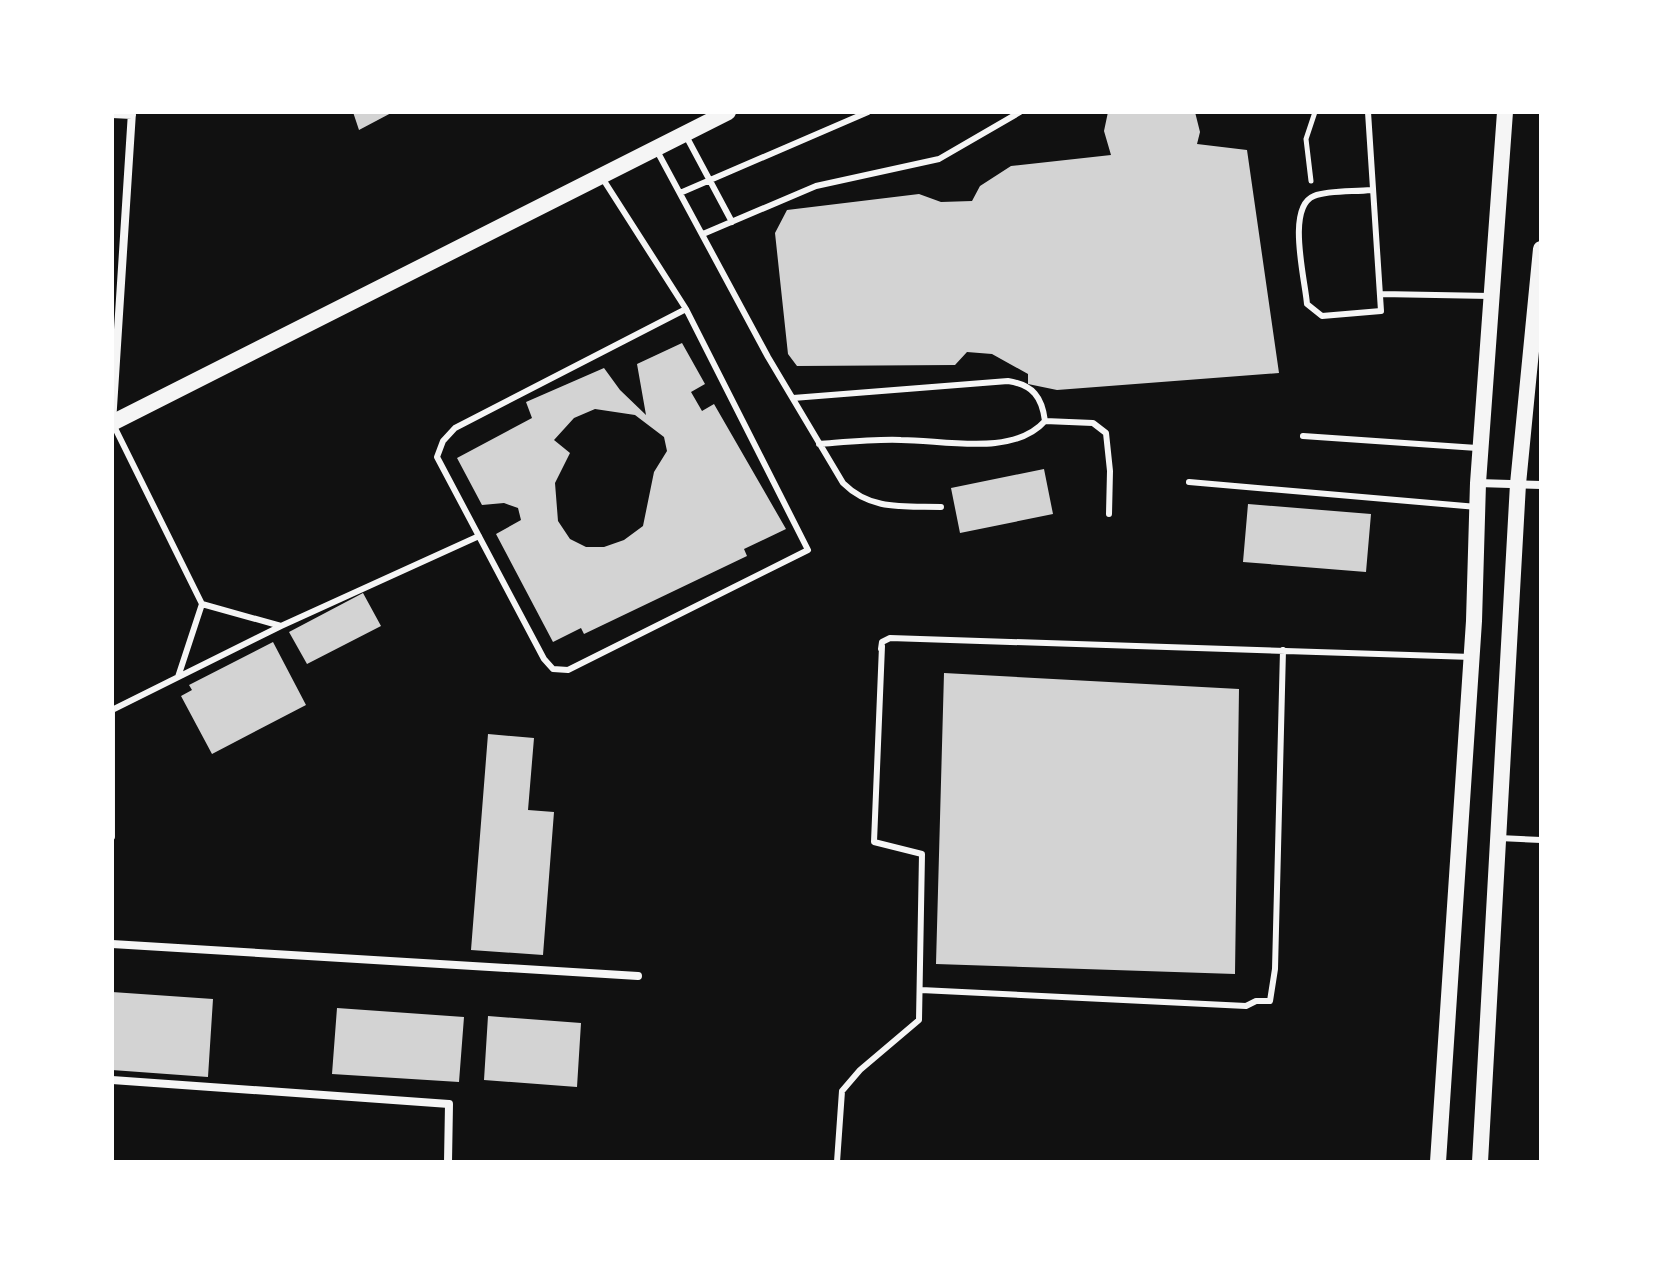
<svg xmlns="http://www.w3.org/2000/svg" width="1653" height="1274" font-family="'Varela Round',sans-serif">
  <rect width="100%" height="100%" fill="#111"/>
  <path fill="#d3d3d3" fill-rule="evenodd" d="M 353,112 L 393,112 L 359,130 Z
    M 1108,112 L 1195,112 L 1200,132 L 1197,144 L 1247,150 L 1279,373 L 1057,390 L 1028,384 L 1028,374 L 992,354 L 967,352 L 955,365 L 797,366 L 788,354 L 775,233 L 787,210 L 919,194 L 941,202 L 972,201 L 980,186 L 1011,166 L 1111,155 L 1104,131 Z
    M 682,343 L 705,384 L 691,392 L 702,411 L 714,404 L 786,529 L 744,549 L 747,556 L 584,634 L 581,628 L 553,642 L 496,534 L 521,520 L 518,508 L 504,503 L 482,505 L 457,458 L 532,418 L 526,402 L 604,368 L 620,390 L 646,415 L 637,364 ZM 595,409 L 635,415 L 664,437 L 667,451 L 654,472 L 643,526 L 624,540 L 604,547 L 586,547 L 570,539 L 558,521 L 555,483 L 570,453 L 554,440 L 574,418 Z
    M 1044,469 L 1053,514 L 960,533 L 951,488 Z
    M 1248,504 L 1371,514 L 1366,572 L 1243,562 Z
    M 363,593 L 381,626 L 307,664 L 289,632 Z
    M 273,642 L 306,705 L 212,754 L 181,696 L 192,690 L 189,685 Z
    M 944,673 L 1239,689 L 1235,974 L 936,964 Z
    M 488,734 L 534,738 L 528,810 L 554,812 L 543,955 L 471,950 Z
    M 112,992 L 213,999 L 208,1077 L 112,1070 Z
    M 337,1008 L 464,1017 L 459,1082 L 332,1074 Z
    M 488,1016 L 581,1023 L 577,1087 L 484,1080 Z"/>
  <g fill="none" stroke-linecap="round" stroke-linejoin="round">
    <path stroke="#f5f5f5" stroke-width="5" d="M 1311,181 L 1306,139 L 1315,112"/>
    <path stroke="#f5f5f5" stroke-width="6" d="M 1368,112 L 1381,311 L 1322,316 L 1307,304 C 1305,279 1286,207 1314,196 C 1330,190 1354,192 1371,190
      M 685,134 L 732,222
      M 656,149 L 768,357 L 843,483 C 871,511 904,506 941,507
      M 601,176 L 686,309 L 808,550 L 568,670 L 553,669 L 544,659 L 437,457 L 443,441 L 455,428 L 686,309
      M 680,193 L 868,112
      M 703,234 L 816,186 L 939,159 L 1020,112
      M 1381,294 L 1490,296
      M 793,398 L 1008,381 C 1033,385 1042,397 1045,421 C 1013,457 944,440 901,440 C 874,439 846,442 819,444
      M 1045,421 L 1093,423 L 1106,433 L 1110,471 L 1109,514
      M 113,424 L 202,604
      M 1303,436 L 1477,448
      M 1189,482 L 1477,507
      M 881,649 L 882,642 L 890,638 L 1472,657
      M 178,677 L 202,604 L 281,626
      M 112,837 L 112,710 L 281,626 L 479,536
      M 1499,838 L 1541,840
      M 921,990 L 1246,1006 L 1256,1001 L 1270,1001 L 1275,969 L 1283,650
      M 837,1162 L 842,1091 L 860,1070 L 919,1020 L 922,854 L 874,842 L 882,646"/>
    <path stroke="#f5f5f5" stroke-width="8" d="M 112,114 L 132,115
      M 112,423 L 132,112
      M 1478,483 L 1541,485
      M 112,944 L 638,976
      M 112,1080 L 449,1104 L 448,1162"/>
    <path stroke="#f5f5f5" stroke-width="16" d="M 112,423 L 728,112
      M 1438,1162 L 1474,621 L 1478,483 L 1505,112
      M 1480,1162 L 1518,484 L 1541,249"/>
  </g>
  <rect width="1653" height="1274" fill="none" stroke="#ffffff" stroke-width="228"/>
</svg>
